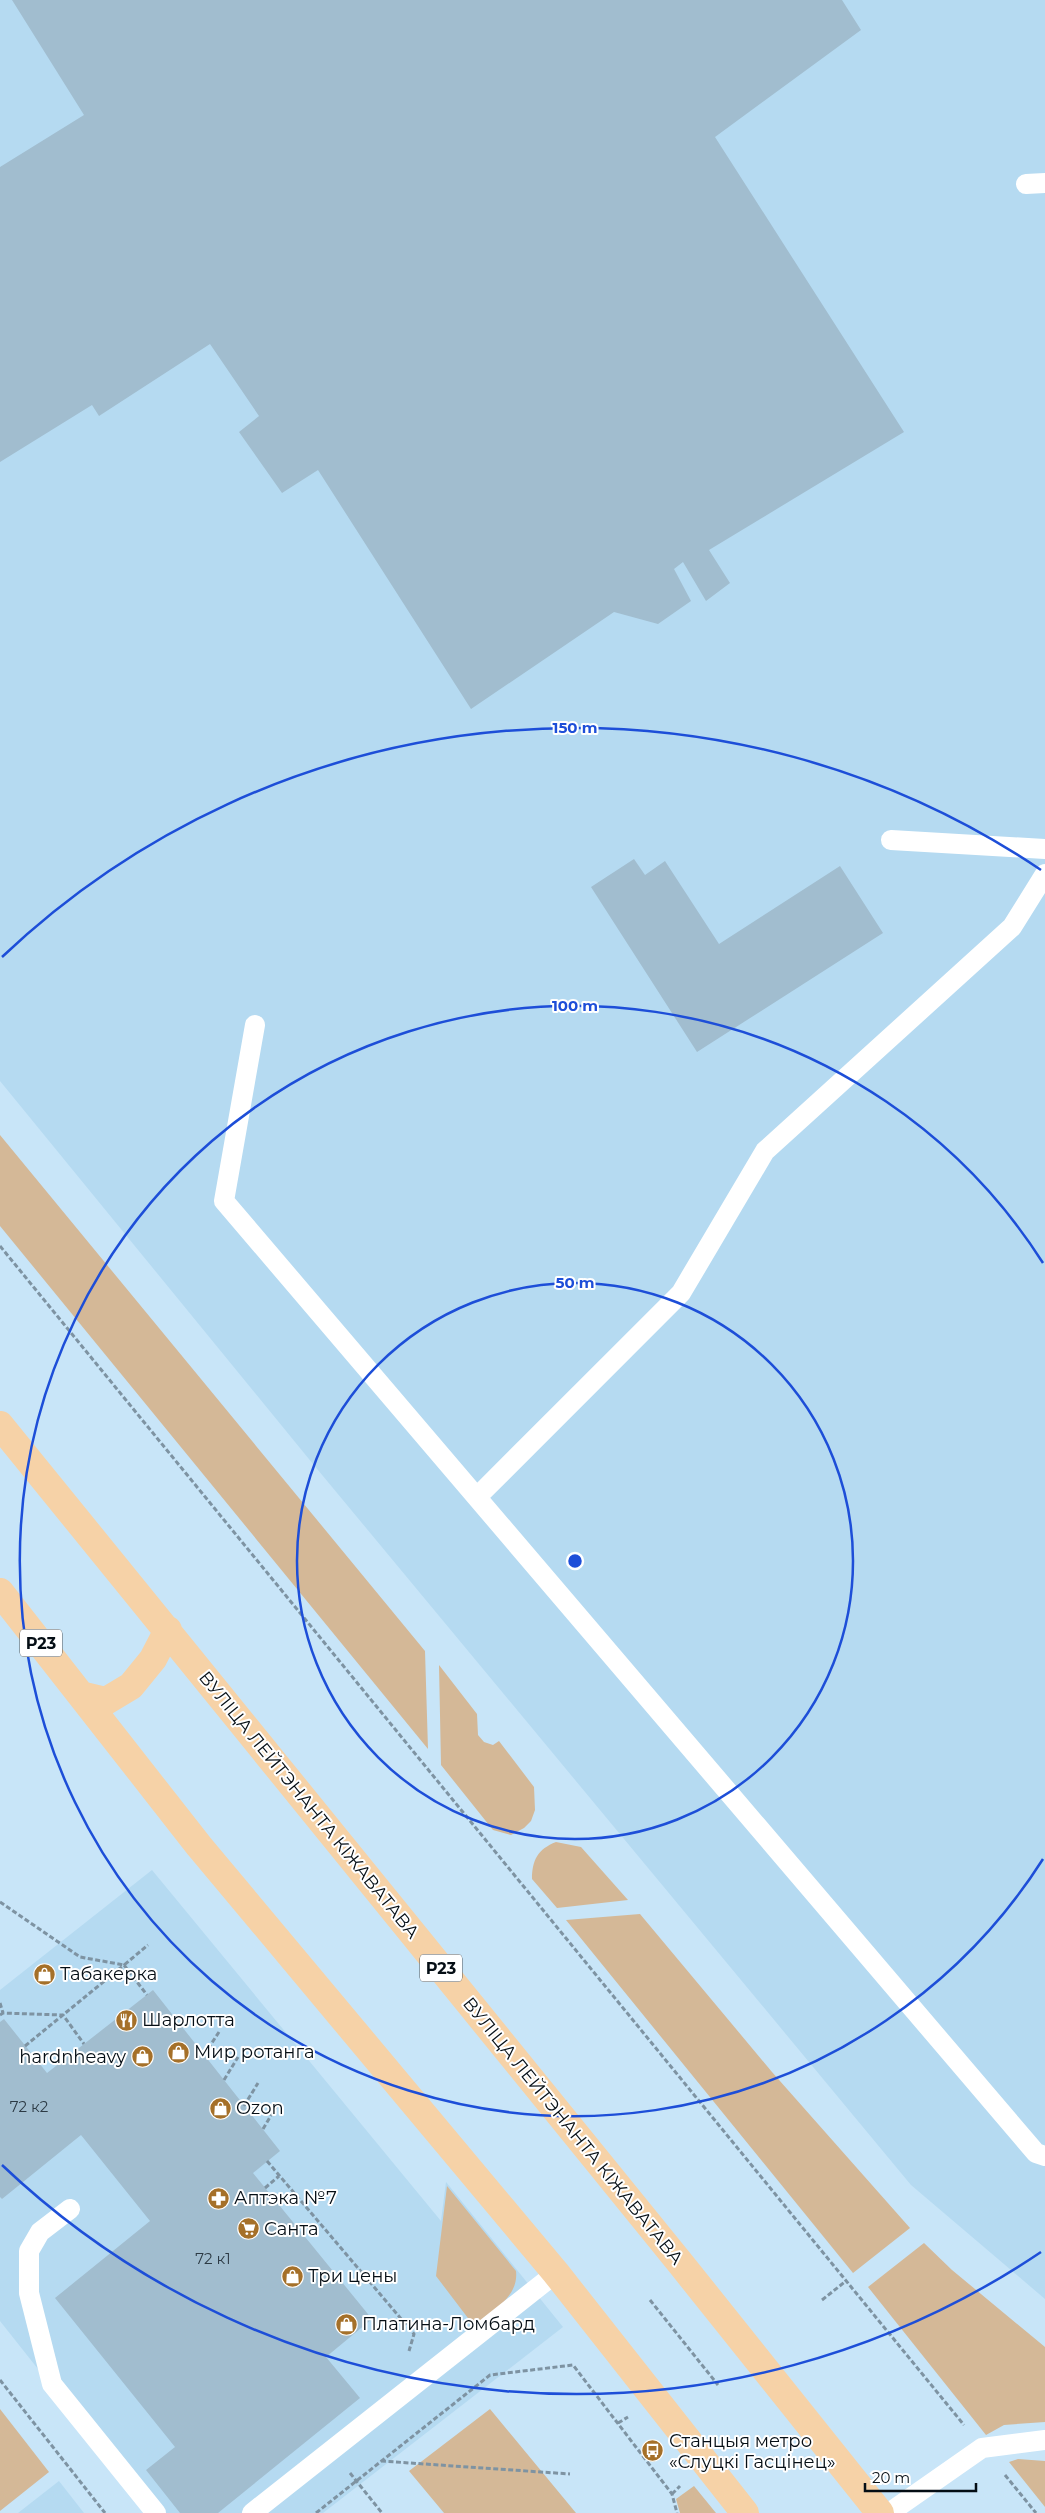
<svg xmlns="http://www.w3.org/2000/svg" width="1045" height="2513" font-family="Montserrat,sans-serif">
  <rect width="100%" height="100%" fill="#c8e5f8"/>
  <path fill="#b5daf1" d="M 0,0 L 1045,0 L 1045,2299 L 911,2185 L 313,1464 L 0,1081 Z
    M 152,1870 L 441,2221 L 446,2182 L 563,2327 L 323,2513 L 152,2513 L 0,2321 L 0,1990 Z
    M 59,2481 L 84,2513 L 18,2513 Z"/>
  <path fill="#d4b897" d="M 0,1135 L 425,1651 L 428,1749 L 0,1226 Z
    M 439,1665 L 477,1714 L 478,1735 L 484,1742 L 493,1745 L 499,1741 L 534,1787 L 535,1810 L 531,1821 L 524,1828 L 511,1835 L 493,1830 L 441,1765 Z
    M 556,1842 L 581,1847 L 628,1900 L 557,1908 L 532,1879 C 532,1860 538,1849 556,1842 Z
    M 640,1914 L 772,2072 L 910,2228 L 853,2273 L 566,1920 Z
    M 447,2186 L 516,2271 C 519,2297 492,2311 474,2326 L 436,2276 Z
    M 924,2243 L 952,2270 L 1045,2347 L 1045,2422 L 1004,2425 L 986,2435 L 868,2287 Z
    M 0,2409 L 49,2472 L 0,2511 Z
    M 490,2409 L 576,2513 L 444,2513 L 409,2471 Z
    M 1018,2459 L 1045,2461 L 1045,2507 L 1009,2462 Z
    M 694,2486 L 716,2513 L 680,2513 L 676,2499 Z"/>
  <path fill="#a1bdcf" d="M 12,0 L 842,0 L 861,30 L 715,137 L 904,432 L 709,550 L 730,583 L 706,601 L 683,562 L 674,569 L 691,601 L 658,624 L 614,612 L 471,709 L 318,470 L 282,493 L 239,432 L 259,416 L 210,344 L 99,416 L 92,405 L 0,462 L 0,167 L 84,115 Z
    M 634,859 L 645,875 L 665,861 L 719,944 L 840,866 L 883,933 L 697,1052 L 591,887 Z
    M 153,1990 L 280,2151 L 253,2173 L 372,2319 L 326,2357 L 360,2398 L 218,2513 L 180,2513 L 146,2470 L 175,2447 L 55,2298 L 150,2221 L 81,2135 L 2,2199 L 0,2197 L 0,2022 L 4,2019 L 47,2073 Z"/>
  <g fill="none" stroke-linecap="round" stroke-linejoin="round">
    <path stroke="#7e93a2" stroke-width="3" stroke-dasharray="5 2.5" stroke-linecap="butt" d="M 0,1246 L 964,2425
      M 0,1902 L 80,1957 L 124,1965 L 148,1945
      M 0,2003 L 3,2013
      M 0,2015 L 3,2013 L 63,2015 L 84,2044
      M 25,2046 L 124,1965 L 147,1995
      M 204,2055 L 219,2032
      M 224,2080 L 238,2057
      M 244,2106 L 258,2083
      M 263,2129 L 276,2107
      M 267,2161 L 414,2334 L 409,2351
      M 265,2188 L 279,2176
      M 650,2300 L 718,2385
      M 822,2300 L 846,2281
      M 0,2380 L 105,2513
      M 618,2423 L 628,2417
      M 381,2461 L 570,2474
      M 350,2473 L 382,2513
      M 1005,2475 L 1036,2513
      M 672,2494 L 680,2486
      M 316,2513 L 490,2375 L 573,2365 L 672,2494 L 677,2513"/>
    <path stroke="#fff" stroke-width="20" d="M 1026,184 L 1045,183
      M 891,840 L 1045,849
      M 255,1025 L 224,1201 L 1036,2153 L 1045,2156
      M 477,1497 L 681,1293 L 765,1151 L 1012,927 L 1045,874
      M 70,2209 L 40,2232 L 29,2251 L 29,2293 L 52,2384 L 156,2513
      M 252,2513 L 556,2273
      M 889,2513 L 982,2448 L 1045,2440"/>
    <path stroke="#f6d2a7" stroke-width="28" d="M 0,1425 L 681,2264 L 880,2513
      M 0,1592 L 199,1846 L 556,2273 L 745,2513
      M 81,1695 L 106,1701 L 131,1686 L 153,1659 L 168,1630"/>
  </g>
  <g fill="none" stroke="#1d4ed8" stroke-width="2.5">
    <circle cx="575" cy="1561" r="278"/>
    <path d="M1043 1859A555 555 0 1 1 1043 1263"/>
    <path d="M1041 2252A833 833 0 0 1 2 2165M2 957A833 833 0 0 1 1041 870"/>
  </g>
  <defs>
    <symbol id="shop-disc" viewBox="-11 -11 22 22"><circle r="9.5" fill="#a57029" stroke="#fff"/><path d="M-5-2.5h2.3a2.7 3.5 0 0 1 5.4 0H5L5.5 6h-11ZM-1.5-2.5h3a1.5 2.3 0 0 0-3 0Z" fill="#fff"/></symbol>
    <symbol id="restaurant-disc" viewBox="-11 -11 22 22"><circle r="9.5" fill="#a57029" stroke="#fff"/><path d="M-5-6h1v4h1v-4h1v4h1v-4h1v5L-1.5 .5V6h-2V.5L-5-1ZM5-6V6H3V1.5H1.5Q1.5-4 5-6Z" fill="#fff"/></symbol>
    <symbol id="pharmacy-disc" viewBox="-11 -11 22 22"><circle r="9.5" fill="#a57029" stroke="#fff"/><path d="M-2-6h4v4h4v4h-4v4h-4v-4h-4v-4h4Z" fill="#fff"/></symbol>
    <symbol id="supermarket-disc" viewBox="-11 -11 22 22"><circle r="9.5" fill="#a57029" stroke="#fff"/><path d="M-6-5.5h2.5l.6 2H6L4.5 2H-2.5L-4.4-4H-6ZM-1.5 3.2a1.3 1.3 0 1 0 .1 0ZM3 3.2a1.3 1.3 0 1 0 .1 0Z" fill="#fff"/></symbol>
    <symbol id="bus-disc" viewBox="-11 -11 22 22"><circle r="9.5" fill="#a57029" stroke="#fff"/><path d="M-5-6H5V4H4V6H2V4H-2V6H-4V4H-5ZM-3.5-4V0h7V-4ZM-3.5 1.2v1.5H-2V1.2ZM2 1.2v1.5H3.5V1.2Z" fill="#fff"/></symbol>
  </defs>
  <g fill-rule="evenodd">
    <use href="#shop-disc" x="32" y="1962" width="25" height="25"/>
    <use href="#restaurant-disc" x="114" y="2008" width="25" height="25"/>
    <use href="#shop-disc" x="166" y="2040" width="25" height="25"/>
    <use href="#shop-disc" x="130" y="2044" width="25" height="25"/>
    <use href="#shop-disc" x="208" y="2096" width="25" height="25"/>
    <use href="#pharmacy-disc" x="206" y="2186" width="25" height="25"/>
    <use href="#supermarket-disc" x="236" y="2216" width="25" height="25"/>
    <use href="#shop-disc" x="280" y="2264" width="25" height="25"/>
    <use href="#shop-disc" x="334" y="2312" width="25" height="25"/>
    <use href="#bus-disc" x="640" y="2438" width="25" height="25"/>
  </g>
  <g text-anchor="middle" stroke-width="4" stroke-linejoin="round" paint-order="stroke">
    <g font-size="15" fill="#2c3a44">
      <text x="29" y="2112">72 к2</text>
      <text x="213" y="2264">72 к1</text>
    </g>
    <g fill="#fff" stroke="#50565b" stroke-width="1">
      <rect x="20" y="1629.5" width="42" height="27" rx="4"/>
      <rect x="420" y="1954.5" width="42" height="27" rx="4"/>
    </g>
    <g font-size="16" font-weight="bold" fill="#050e15">
      <text x="41" y="1649">Р23</text>
      <text x="441" y="1974">Р23</text>
    </g>
    <g font-size="18" fill="#050e15" stroke="#fff">
      <text transform="translate(309 1805) rotate(51)" y="6">ВУЛІЦА ЛЕЙТЭНАНТА КІЖАВАТАВА</text>
      <text transform="translate(573 2131) rotate(51)" y="6">ВУЛІЦА ЛЕЙТЭНАНТА КІЖАВАТАВА</text>
    </g>
    <g font-size="18" fill="#050e15" stroke="#fff" text-anchor="start">
      <text x="60" y="1980">Табакерка</text>
      <text x="142" y="2026">Шарлотта</text>
      <text x="194" y="2058">Мир ротанга</text>
      <text x="126" y="2063" text-anchor="end">hardnheavy</text>
      <text x="236" y="2114">Ozon</text>
      <text x="234" y="2204">Аптэка №7</text>
      <text x="264" y="2235">Санта</text>
      <text x="308" y="2282">Три цены</text>
      <text x="362" y="2330">Платина-Ломбард</text>
      <text x="669" y="2447">Станцыя метро<tspan x="669" dy="21">«Слуцкі Гасцінец»</tspan></text>
    </g>
  </g>
  <circle cx="575" cy="1561" r="8" fill="#1d4ed8" stroke="#fff" stroke-width="2.5"/>
  <g font-size="15" text-anchor="middle" font-weight="bold" fill="#1d4ed8" stroke="#fff" stroke-width="4" stroke-linejoin="round" paint-order="stroke">
    <text x="575" y="733">150 m</text>
    <text x="575" y="1011">100 m</text>
    <text x="575" y="1288">50 m</text>
  </g>
  <path d="M865 2483v8h111v-8" fill="none" stroke="#050e15" stroke-width="2.5"/>
  <text x="872" y="2483" font-size="15" fill="#050e15" stroke="#ffffff" stroke-width="4" paint-order="stroke">20 m</text>
</svg>
